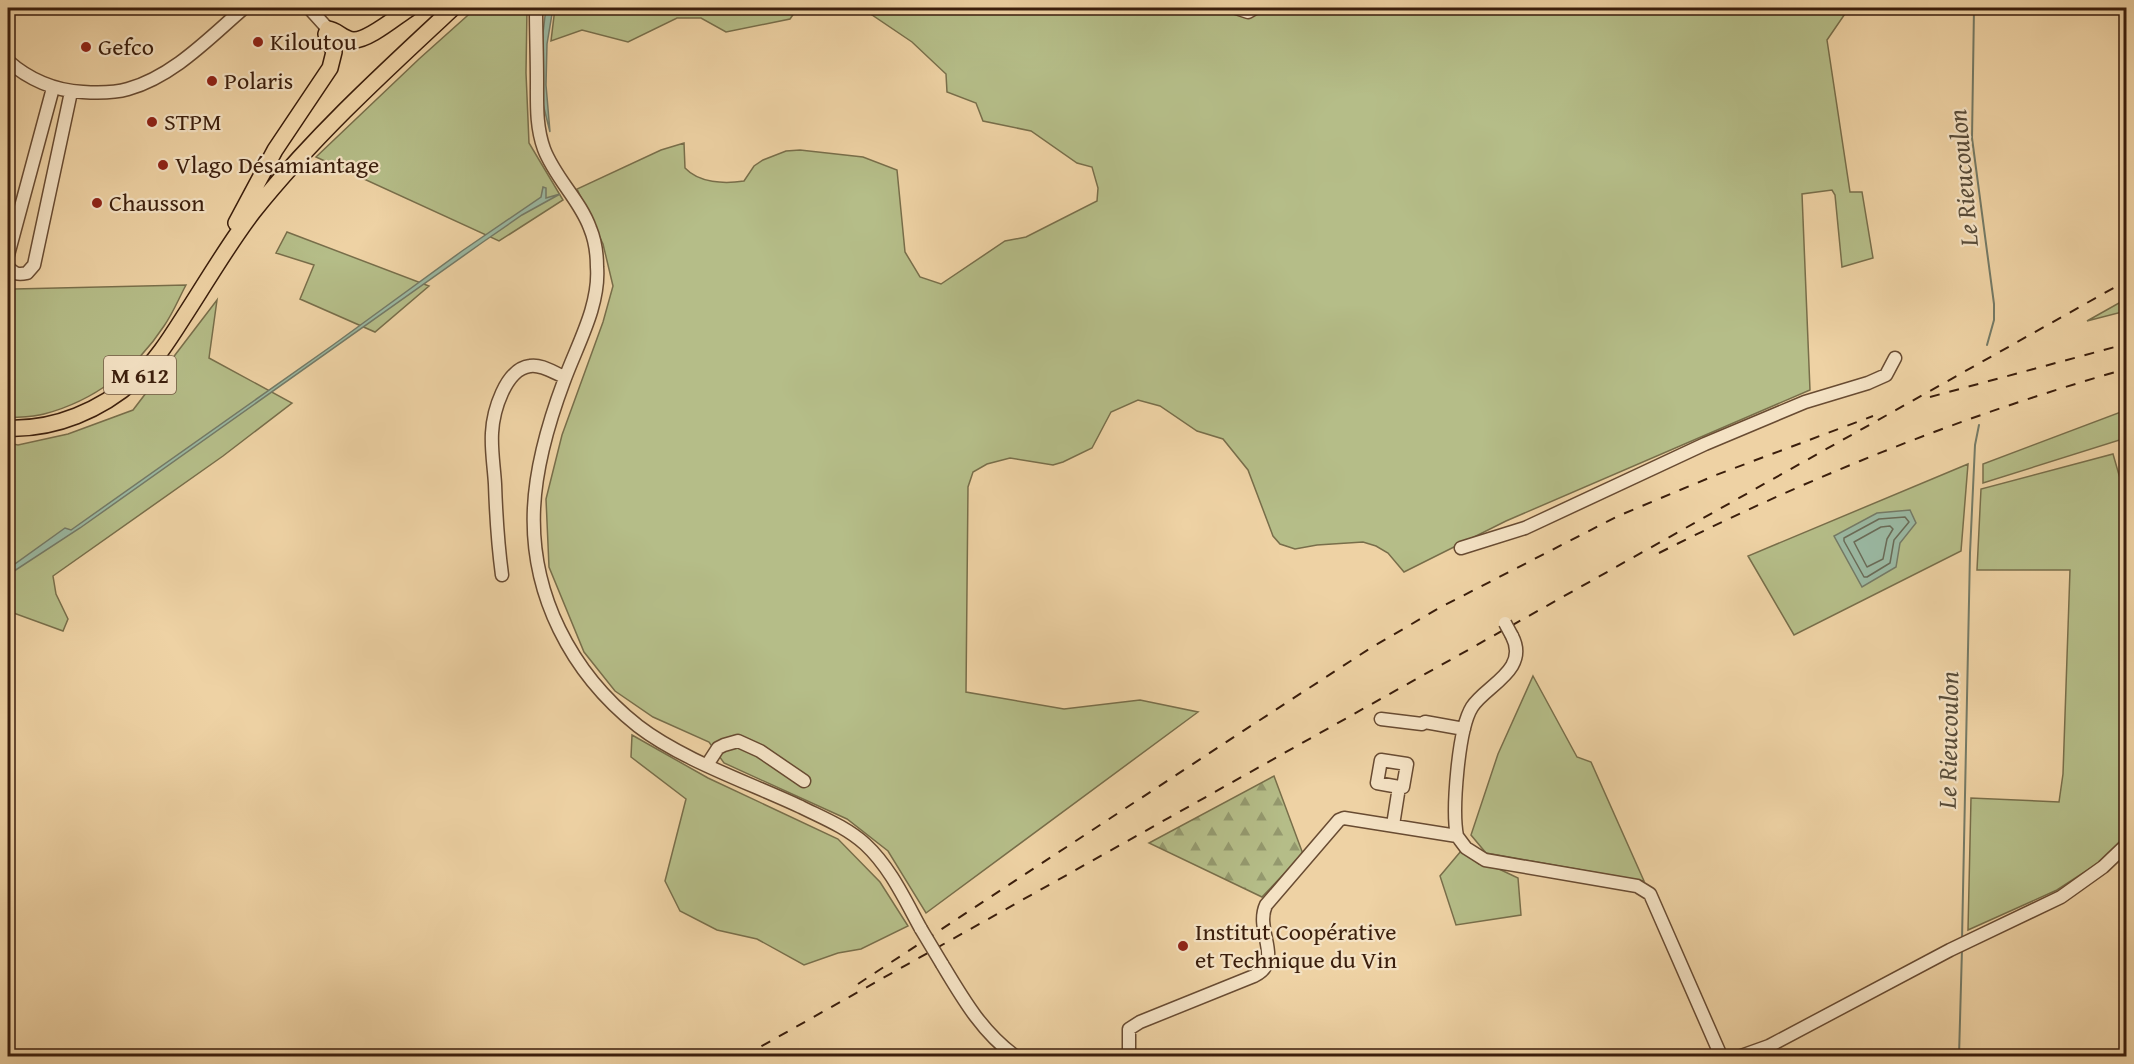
<svg xmlns="http://www.w3.org/2000/svg" width="2134" height="1064" font-family="'Gentium Book Plus',serif">
  <defs>
    <pattern id="forest-firs" width="22" height="20" patternUnits="userSpaceOnUse" patternTransform="scale(1.5)"><rect width="22" height="20" fill="#b5bd88"/><path d="M5 1l3.5 6h-7zM16 11l3.5 6h-7z" fill="#94996e"/></pattern>
  </defs>
  <rect width="100%" height="100%" fill="#eed2a4"/>
  <filter id="stains"><feTurbulence type="fractalNoise" baseFrequency=".00333" numOctaves="4"/><feColorMatrix values="0 0 0 0 .2 0 0 0 0 .09 0 0 0 0 .02 0 0 0 .5 -.17"/></filter>
  <radialGradient id="worn" r=".72"><stop offset=".6" stop-color="#630" stop-opacity="0"/><stop offset="1" stop-color="#630" stop-opacity=".3"/></radialGradient>
  <path fill="#b5bd88" stroke="#786e4a" stroke-width="1.5" d="M 476,8 L 527,8 L 526,73 L 529,143 L 563,200 L 499,241 L 316,157 L 419,59 Z
    M 555,8 L 808,8 L 797,9 L 790,19 L 726,32 L 701,18 L 677,18 L 628,42 L 582,30 L 551,41 Z
    M 841,8 L 1849,8 L 1827,40 L 1850,192 L 1862,192 L 1873,258 L 1842,267 L 1835,195 L 1832,190 L 1802,194 L 1810,390 L 1506,521 L 1404,572 L 1388,553 L 1376,546 L 1363,542 L 1317,545 L 1295,549 L 1280,544 L 1273,536 L 1248,470 L 1223,439 L 1197,431 L 1160,406 L 1138,400 L 1111,412 L 1092,448 L 1063,462 L 1053,465 L 1010,458 L 987,464 L 973,472 L 968,487 L 966,692 L 1064,709 L 1140,700 L 1198,712 L 926,913 L 888,851 L 847,819 L 724,763 L 709,742 L 653,717 L 615,691 L 584,652 L 549,567 L 546,499 L 562,435 L 603,322 L 613,286 L 603,244 L 577,189 L 661,150 L 684,143 L 685,168 C 699,183 724,184 744,181 L 754,166 L 763,160 L 786,151 L 800,150 L 863,157 L 897,170 L 905,252 L 920,277 L 941,284 L 1005,241 L 1026,237 L 1097,201 L 1098,188 L 1092,167 L 1077,163 L 1031,131 L 983,121 L 976,103 L 947,92 L 946,74 L 912,42 L 869,13 Z
    M 287,232 L 429,286 L 375,332 L 300,299 L 314,265 L 276,253 Z
    M 8,283 L 14,289 L 186,285 C 179,298 173,313 164,326 C 136,369 94,401 44,414 C 33,417 19,417 8,418 Z
    M 2126,299 L 2126,311 L 2087,321 Z
    M 217,300 L 209,358 L 292,403 L 223,456 L 53,576 L 56,594 L 68,619 L 63,631 L 8,611 L 8,443 L 18,445 L 68,434 L 133,410 Z
    M 2126,410 L 2126,438 L 1983,483 L 1983,464 Z
    M 2113,454 L 2126,499 L 2126,837 L 2103,860 L 2057,890 L 1968,930 L 1971,798 L 2059,802 L 2063,774 L 2070,570 L 1977,570 L 1981,489 Z
    M 1968,464 L 1961,551 L 1794,635 L 1748,556 Z
    M 1533,676 L 1577,757 L 1591,762 L 1644,881 L 1486,853 L 1471,835 L 1498,754 Z
    M 632,735 L 708,778 L 838,839 L 880,882 L 908,926 L 861,949 L 838,953 L 804,965 L 757,939 L 717,930 L 680,911 L 665,881 L 686,799 L 631,757 Z
    M 1461,851 L 1479,864 L 1499,869 L 1518,878 L 1521,915 L 1456,925 L 1440,876 Z"/>
  <path fill="url(#forest-firs)" stroke="#786e4a" stroke-width="1.5" d="M 1274,776 L 1303,854 L 1262,897 L 1149,843 Z"/>
  <path fill="#9ab8a2" stroke="#747a66" stroke-width="1.5" d="M 546,8 L 553,8 L 547,44 L 546,85 L 550,132 L 542,100 L 543,33 Z
    M 543,187 L 546,188 L 546,198 L 560,194 L 522,215 L 483,242 L 80,528 L 8,575 L 8,569 L 65,528 L 71,530 L 333,345 L 462,251 L 541,197 Z
    M 1910,510 L 1916,523 L 1900,543 L 1896,567 L 1862,587 L 1834,536 L 1877,513 Z"/>
  <g fill="none" stroke-linecap="round" stroke-linejoin="round">
    <path stroke="#6a6b57" stroke-width="1.5" d="M 1905,517 L 1909,522 L 1894,540 L 1890,563 L 1867,577 L 1864,577 L 1844,541 L 1844,538 L 1879,519 Z
      M 1890,526 L 1893,529 L 1887,539 L 1883,559 L 1867,567 L 1854,542 L 1881,527 Z"/>
    <path stroke="#747a66" stroke-width="2" d="M 1974,8 L 1972,138 L 1994,304 L 1994,320 L 1987,345
      M 1962,940 L 1970,553 L 1975,445 L 1979,425
      M 1959,1056 L 1962,949"/>
    <defs>
      <path id="minor" d="M 309,8 L 328,29
        M 536,8 C 536,32 537,57 537,82 C 537,105 536,127 544,149 C 555,178 580,200 590,228 C 595,240 597,254 597,267 C 600,306 577,345 564,381 C 549,421 536,465 534,508 C 530,594 571,673 638,726 C 682,760 750,783 801,807 C 823,818 846,827 865,844 C 890,867 905,900 921,929
        M 1236,8 L 1248,12 L 1255,8
        M 8,61 C 28,79 55,91 83,92 C 98,93 114,93 128,89 C 174,76 210,37 244,8
        M 8,255 L 53,88
        M 8,267 C 14,274 18,275 27,273 L 34,265 L 71,92
        M 1461,548 L 1525,528 L 1705,444 L 1805,402 L 1868,383 L 1886,375 L 1895,358
        M 502,575 C 498,545 496,514 495,484 C 494,467 491,450 492,433 C 493,412 505,369 530,366 C 542,364 554,373 565,377
        M 1381,719 L 1422,724 L 1425,722 L 1464,729
        M 707,765 L 718,748 L 724,745 L 738,741 L 760,751 L 804,781
        M 1393,825 L 1399,787 L 1377,783 L 1381,760 L 1407,764 L 1403,787 L 1399,787
        M 1457,836 C 1452,811 1458,729 1472,707 C 1485,686 1530,670 1512,636
        M 942,964 C 963,999 982,1032 1015,1056
        M 1129,1056 L 1129,1029 L 1140,1022 L 1254,976 C 1285,961 1254,931 1266,905 L 1339,820 L 1344,818 L 1457,836 L 1466,848 L 1485,860 L 1637,886 L 1650,894 L 1721,1056
        M 1741,1056 L 1769,1046 L 1950,950 L 2061,897 L 2103,867 L 2126,845"/>
      <path id="major" d="M 236,223 L 275,150 L 330,68 L 334,52 L 326,34 L 328,29 C 337,30 343,39 353,40 C 368,41 397,16 410,8
        M 8,428 C 55,430 101,410 136,379 C 155,362 169,340 183,318 C 206,283 227,246 253,212 C 313,137 383,73 453,8"/>
    </defs>
    <use href="#minor" stroke="#684b32" stroke-width="15"/>
    <use href="#major" stroke="#3b1e0c" stroke-width="18"/>
    <use href="#minor" stroke="#f4e2c4" stroke-width="12"/>
    <use href="#major" stroke="#eed2a4" stroke-width="15"/>
    <path stroke="#3b1e0c" stroke-width="2" stroke-dasharray="10 10" stroke-linecap="butt" d="M 1930,397 L 2126,344
      M 1659,553 C 1809,477 1964,415 2126,369
      M 858,984 L 1240,733 L 1369,649 L 1439,608 L 1618,516 L 1716,475 L 1873,416
      M 744,1056 L 2126,281"/>
    <defs>
      <path id="minor-bridge" d="M 1505,623 L 1512,636
        M 921,929 L 942,964"/>
    </defs>
    <use href="#minor-bridge" stroke="#684b32" stroke-width="15" stroke-linecap="butt"/>
    <use href="#minor-bridge" stroke="#f4e2c4" stroke-width="12"/>
  </g>
  <g fill="#8f2418" stroke="#f4e2c4" stroke-width="2">
    <circle cx="258" cy="42" r="6"/>
    <circle cx="86" cy="47" r="6"/>
    <circle cx="212" cy="81" r="6"/>
    <circle cx="152" cy="122" r="6"/>
    <circle cx="163" cy="165" r="6"/>
    <circle cx="97" cy="203" r="6"/>
    <circle cx="1183" cy="946" r="6"/>
  </g>
  <g text-anchor="middle" stroke-width="4.5" stroke-linejoin="round" paint-order="stroke">
    <rect fill="#f4e2c4" stroke="#725943" stroke-width="1.5" x="104" y="356" width="72" height="38" rx="4.5"/>
    <g font-size="22" font-weight="bold" fill="#3b1e0c">
      <text x="140" y="383">M 612</text>
    </g>
    <g font-size="24" fill="#3b1e0c" stroke="#f4e2c4" text-anchor="start">
      <text x="270" y="50">Kiloutou</text>
      <text x="98" y="55">Gefco</text>
      <text x="224" y="89">Polaris</text>
      <text x="164" y="130">STPM</text>
      <text x="175" y="173">Vlago Désamiantage</text>
      <text x="109" y="211">Chausson</text>
      <text x="1195" y="940">Institut Coopérative<tspan x="1195" dy="28">et Technique du Vin</tspan></text>
    </g>
    <g font-size="26" font-style="italic" fill="#584c39" stroke="#f4e2c4">
      <text transform="translate(1963 178) rotate(-95)" y="9">Le Rieucoulon</text>
      <text transform="translate(1948 740) rotate(-89)" y="9">Le Rieucoulon</text>
    </g>
  </g>
  <rect width="2134" height="1064" fill="none" stroke="#eed2a4" stroke-width="30"/>
  <rect x="9" y="9" width="2116" height="1046" fill="none" stroke="#3b1e0c" stroke-width="3"/>
  <rect x="15" y="15" width="2104" height="1034" fill="none" stroke="#3b1e0c" stroke-width="1.5"/>
  <rect width="100%" height="100%" filter="url(#stains)"/>
  <rect width="100%" height="100%" fill="url(#worn)"/>
</svg>
